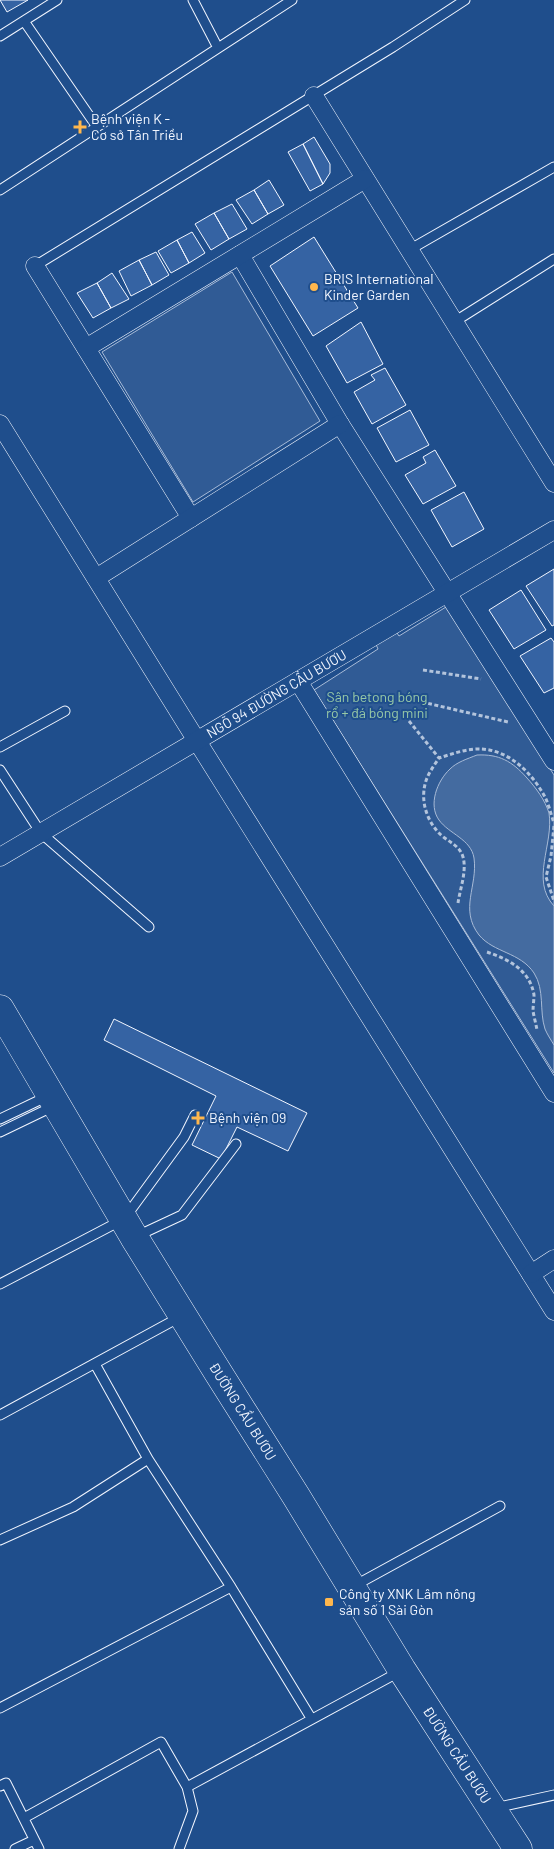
<svg xmlns="http://www.w3.org/2000/svg" width="554" height="1849" font-family="Barlow,sans-serif">
  <rect width="100%" height="100%" fill="#1f4e8c"/>
  <path fill="#305b95" stroke="#a8bbd7" d="M 232,272 L 320,421 L 193,502 L 102,352 Z
    M 446,607 L 554,775 L 554,1073 L 314,690 L 378,649 L 375,642 L 395,630 L 399,636 Z"/>
  <path fill="#446ba0" stroke="#a8bbd7" d="M 477,755 C 499,754 512,761 527,778 C 536,788 545,800 549,813 C 554,844 530,880 554,906 L 554,1045 C 551,1040 547,1034 545,1029 C 539,1011 545,990 534,973 C 520,952 494,953 479,935 C 459,909 478,886 474,858 C 471,839 449,834 439,820 C 428,805 437,781 450,769 C 457,762 467,759 477,755 Z"/>
  <path fill="#3563a3" stroke="#f2f6ff" d="M 0,0 L 28,0 L 7,12 Z
    M 314,137 L 330,164 L 330,173 L 323,184 L 303,144 Z
    M 303,144 L 323,184 L 310,191 L 288,152 Z
    M 269,180 L 284,205 L 268,214 L 254,190 Z
    M 254,190 L 268,214 L 252,224 L 236,200 Z
    M 232,204 L 247,229 L 229,239 L 214,213 Z
    M 214,213 L 229,239 L 211,250 L 195,224 Z
    M 192,232 L 205,253 L 189,263 L 177,240 Z
    M 314,237 L 358,308 L 313,336 L 270,266 Z
    M 177,240 L 189,263 L 171,273 L 158,251 Z
    M 156,252 L 169,275 L 152,285 L 139,260 Z
    M 139,260 L 152,285 L 131,296 L 119,271 Z
    M 112,273 L 129,299 L 111,308 L 97,283 Z
    M 97,283 L 111,308 L 93,318 L 77,293 Z
    M 361,322 L 383,364 L 347,383 L 326,346 Z
    M 385,368 L 406,405 L 372,424 L 354,392 L 375,380 L 371,375 Z
    M 410,410 L 429,445 L 396,462 L 377,428 Z
    M 435,450 L 456,486 L 423,504 L 405,475 L 426,463 L 423,457 Z
    M 464,492 L 484,529 L 452,547 L 431,510 Z
    M 554,569 L 554,625 L 552,626 L 526,586 Z
    M 521,590 L 546,630 L 514,649 L 489,610 Z
    M 551,638 L 554,642 L 554,688 L 544,693 L 520,656 Z
    M 114,1019 L 307,1113 L 288,1151 L 237,1127 L 221,1159 L 192,1145 L 216,1096 L 104,1040 Z"/>
  <g fill="none" stroke-linecap="round" stroke-linejoin="round">
    <defs>
      <path id="service" d="M 193,0 L 218,48
        M 24,21 L 97,127
        M 0,36 L 57,0
        M 0,190 L 292,0
        M 409,250 L 554,167
        M 35,266 L 393,47 L 465,0
        M 454,322 L 554,259
        M 0,747 L 65,711
        M 0,770 L 41,833 L 149,927
        M 0,1119 L 48,1096
        M 0,1132 L 54,1106
        M 137,1236 L 182,1215 L 236,1144
        M 0,1284 L 124,1219 L 184,1137 L 195,1115
        M 0,1415 L 180,1317
        M 148,1459 L 231,1587
        M 0,1540 L 73,1507 L 148,1459 L 95,1364
        M 354,1586 L 500,1506
        M 0,1708 L 231,1587 L 311,1718
        M 0,1786 L 6,1783 L 39,1849
        M 495,1808 L 554,1795
        M 24,1818 L 161,1742 L 187,1787 L 399,1672
        M 15,1849 L 34,1840
        M 179,1849 L 193,1811 L 187,1787"/>
      <g id="minor">
        <path d="M 314,96 L 554,483"/>
        <path d="M 240,255 L 340,424 L 554,761"/>
        <path d="M 35,266 L 191,518"/>
        <path d="M 86,348 L 365,179"/>
        <path d="M 0,424 L 197,741 L 554,1311"/>
        <path d="M 96,578 L 340,424"/>
        <path d="M 298,681 L 554,1093"/>
        <path id="s1" d="M 0,857 L 554,530"/>
        <path d="M 531,1274 L 554,1259"/>
      </g>
      <g id="primary">
        <path id="s2" d="M 0,1009 L 134,1237 L 219,1374 L 296,1496 L 402,1670 L 518,1849"/>
      </g>
    </defs>
    <use href="#service" stroke="#f2f6ff" stroke-width="11"/>
    <use href="#minor" stroke="#f2f6ff" stroke-width="19"/>
    <use href="#primary" stroke="#f2f6ff" stroke-width="29"/>
    <path stroke="#b3c4dc" stroke-width="3" stroke-dasharray="4 2.5" stroke-linecap="butt" d="M 423,670 L 481,679
      M 409,699 L 508,722
      M 409,721 L 439,758
      M 554,826 L 551,856 L 546,877 L 554,901
      M 458,903 C 460,889 467,871 463,857 C 460,846 449,842 441,835 C 426,821 419,798 427,778 C 430,771 435,764 439,758 C 452,754 468,748 482,749 C 510,751 532,773 545,797 C 549,805 551,815 554,823
      M 487,952 C 508,959 530,970 534,995 C 534,1000 533,1006 533,1011 C 534,1017 536,1024 537,1030"/>
    <use href="#service" stroke="#1f4e8c" stroke-width="9"/>
    <use href="#minor" stroke="#1f4e8c" stroke-width="18"/>
    <use href="#primary" stroke="#1f4e8c" stroke-width="28"/>
  </g>
  <g fill="#ffb74d" stroke="#1f4e8c" stroke-width="2">
    <path d="M77.5 119.5h5v5h5v5h-5v5h-5v-5h-5v-5h5z"/>
    <circle cx="314" cy="287" r="5"/>
    <path d="M195.5 1110.5h5v5h5v5h-5v5h-5v-5h-5v-5h5z"/>
    <rect x="324" y="1597" width="10" height="10" rx="2.5"/>
  </g>
  <g text-anchor="middle" stroke-width="4" stroke-linejoin="round" paint-order="stroke">
    <g font-size="14" fill="#f2f6ff" stroke="#1f4e8c" text-anchor="start">
      <text x="91" y="124">Bệnh viện K -<tspan x="91" dy="16">Cơ sở Tân Triều</tspan></text>
      <text x="324" y="284">BRIS International<tspan x="324" dy="16">Kinder Garden</tspan></text>
      <text x="209" y="1123">Bệnh viện 09</text>
      <text x="339" y="1599">Công ty XNK Lâm nông<tspan x="339" dy="16">sản số 1 Sài Gòn</tspan></text>
    </g>
    <g font-size="14" fill="#f2f6ff" stroke="#1f4e8c">
      <text dy="5" stroke="none"><textPath href="#s1" startOffset="321">NGÕ 94 ĐƯỜNG CẦU BƯƠU</textPath></text>
      <text dy="5" stroke="none"><textPath href="#s2" startOffset="470">ĐƯỜNG CẦU BƯƠU</textPath></text>
      <text dy="5" stroke="none"><textPath href="#s2" startOffset="875">ĐƯỜNG CẦU BƯƠU</textPath></text>
    </g>
    <g font-size="14" fill="#97c8a6" stroke="#1f4e8c">
      <text x="377" y="702">Sân betong bóng<tspan x="377" dy="16">rổ + đá bóng mini</tspan></text>
    </g>
  </g>
</svg>
